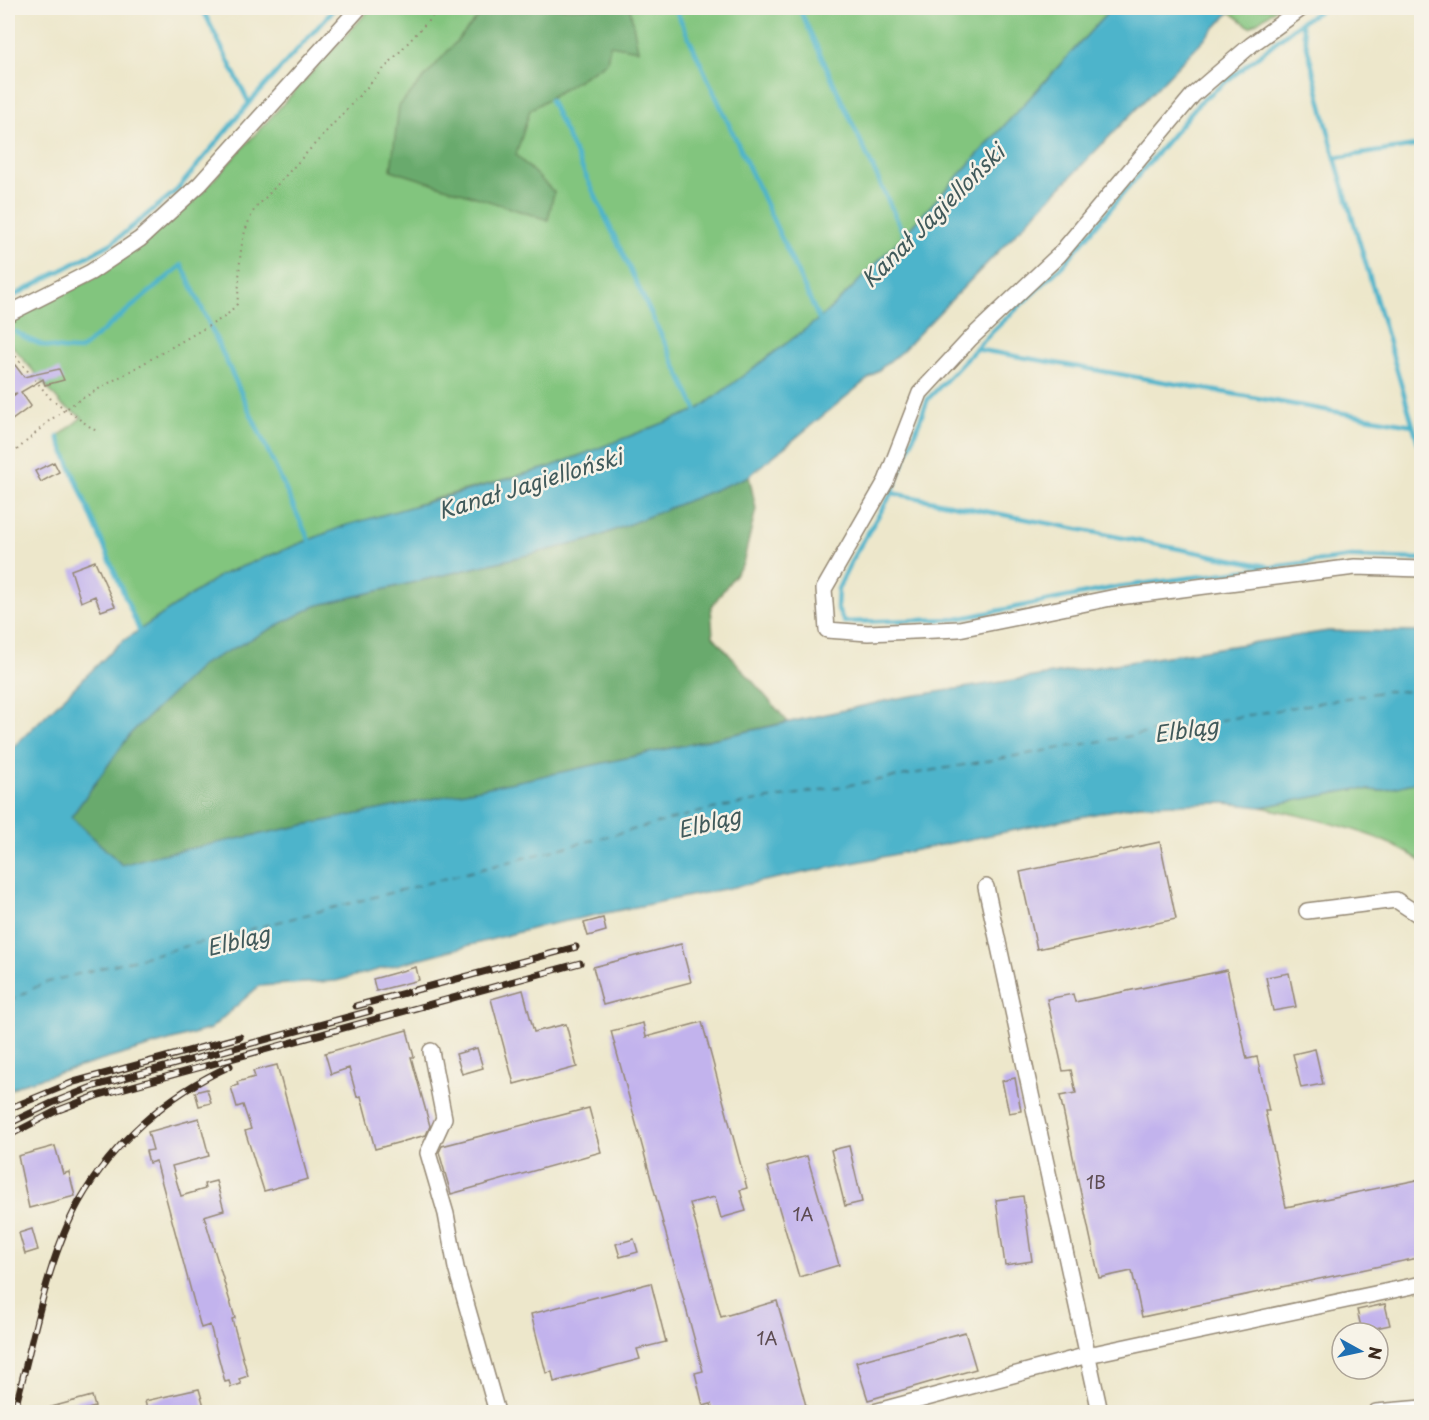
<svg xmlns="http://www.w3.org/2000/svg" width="1429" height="1420" font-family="'Playpen Sans',sans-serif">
  <rect width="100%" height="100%" fill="#f7f3e8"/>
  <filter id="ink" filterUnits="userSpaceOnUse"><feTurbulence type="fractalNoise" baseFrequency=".0167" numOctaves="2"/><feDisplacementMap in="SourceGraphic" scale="12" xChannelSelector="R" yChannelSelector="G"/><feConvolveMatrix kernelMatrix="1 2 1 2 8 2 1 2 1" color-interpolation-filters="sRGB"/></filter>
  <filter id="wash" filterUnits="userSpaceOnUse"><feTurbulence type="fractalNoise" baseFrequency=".008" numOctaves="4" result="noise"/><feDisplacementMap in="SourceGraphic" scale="24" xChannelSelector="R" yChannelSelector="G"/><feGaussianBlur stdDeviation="1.35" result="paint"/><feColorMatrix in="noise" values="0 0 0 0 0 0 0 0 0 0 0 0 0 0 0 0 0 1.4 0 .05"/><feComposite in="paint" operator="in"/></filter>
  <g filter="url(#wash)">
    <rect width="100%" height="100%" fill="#ede7cb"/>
    <path fill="#82c57e" stroke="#5e784e" stroke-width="1.5" d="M 371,8 L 1112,8 L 904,235 L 845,295 L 819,319 L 697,411 L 550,467 L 444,496 L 317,537 L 221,575 L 139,630 L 58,437 L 82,417 L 62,405 L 8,341 L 8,322 L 94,278 L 204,190 Z
      M 1234,8 L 1277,8 L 1250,27 L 1230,12 Z
      M 1421,781 L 1421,861 C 1374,830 1316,819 1261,807 L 1357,789 L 1381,791 Z"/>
    <path fill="#69aa6d" stroke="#526a46" stroke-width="1.5" d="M 486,8 L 630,8 L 638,50 L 610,45 L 607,62 L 530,110 L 516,155 L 554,192 L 548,220 L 391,170 L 399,106 Z
      M 749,476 L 756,509 L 743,564 L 711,607 L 713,636 L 788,722 L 567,771 L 154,856 L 122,865 L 71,817 L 131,733 L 203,664 L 315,606 L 590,540 Z"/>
    <path fill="#4db4cb" stroke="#446f74" stroke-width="1.5" d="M 1112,8 L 1234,8 L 902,351 L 749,476 L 590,540 L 315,606 L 203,664 L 131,733 L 71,817 L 122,865 L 154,856 L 567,771 L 899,698 L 1328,631 L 1421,632 L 1421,781 L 1381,791 L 1357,789 L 1261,807 L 1225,803 L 1139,805 L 542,926 L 336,981 L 259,986 L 210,1029 L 21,1084 L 8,1091 L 8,752 L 120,643 L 221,575 L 344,526 L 550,467 L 697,410 L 819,319 L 845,295 L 904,235 Z"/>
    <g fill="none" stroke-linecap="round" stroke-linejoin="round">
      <path stroke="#4db4cb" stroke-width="4.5" d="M 202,8 L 249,103
        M 675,8 L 819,319
        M 799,8 L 904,235
        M 1324,8 L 1301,22 L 1335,158
        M 1301,22 L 1199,103 L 1064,264 L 994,330 L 928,399 L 892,493 L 854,556 L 838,589 L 837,608 L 844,622 L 957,619 L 1117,587 L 1352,557 L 1422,559
        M 550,100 L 697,411
        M 1422,145 L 1335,158 L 1422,456
        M 8,299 L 112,243 L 177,190 L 249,103 L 335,8
        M 16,332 C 38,346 55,350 80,350 L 182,265 L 309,540
        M 975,349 L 1412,425
        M 58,437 L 139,630
        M 892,493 L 1267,566"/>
      <path stroke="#415a5b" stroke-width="1.5" stroke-dasharray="8 6" stroke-linecap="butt" d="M 8,1002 L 44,983 L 712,809 L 1387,691 L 1422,692"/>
    </g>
    <g id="blocks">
      <path fill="#c2b3ed" d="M 15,365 L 24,377 L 59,369 L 64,380 L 45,385 L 43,379 L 21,392 L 31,406 L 8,423 L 8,400 L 17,393 L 12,394 L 8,388 L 8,370 Z
        M 54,462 L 59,472 L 41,482 L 35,471 Z
        M 95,561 L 115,606 L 101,611 L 95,596 L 81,602 L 71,570 Z
        M 1160,842 L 1176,919 L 1037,949 L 1020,872 Z
        M 603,918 L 606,931 L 588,936 L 584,923 Z
        M 681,944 L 691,982 L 603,1005 L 593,967 Z
        M 416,967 L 419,980 L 376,991 L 373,979 Z
        M 1227,970 L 1247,1059 L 1257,1057 L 1269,1111 L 1265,1111 L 1286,1207 L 1422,1179 L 1422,1257 L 1142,1317 L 1132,1271 L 1099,1278 L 1060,1096 L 1076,1093 L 1071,1070 L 1063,1071 L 1047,999 L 1073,994 L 1075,1002 Z
        M 1289,973 L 1296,1007 L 1273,1011 L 1266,977 Z
        M 523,990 L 534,1032 L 566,1024 L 577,1067 L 514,1084 L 491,999 Z
        M 702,1022 L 747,1188 L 740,1190 L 746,1211 L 721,1218 L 715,1197 L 690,1203 L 721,1317 L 777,1301 L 808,1413 L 714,1413 L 711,1404 L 703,1406 L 695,1373 L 703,1371 L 611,1031 L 643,1023 L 646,1037 Z
        M 407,1030 L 414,1057 L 411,1057 L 430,1126 L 426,1135 L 375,1149 L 361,1096 L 357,1097 L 349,1068 L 331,1074 L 325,1053 Z
        M 477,1048 L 483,1068 L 462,1074 L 456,1054 Z
        M 1315,1049 L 1323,1084 L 1301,1088 L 1293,1054 Z
        M 277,1065 L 308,1179 L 264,1191 L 245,1131 L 251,1129 L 243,1105 L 237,1107 L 231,1087 L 238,1085 L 237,1082 L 255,1077 L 253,1071 Z
        M 1015,1078 L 1021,1111 L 1009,1113 L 1002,1081 Z
        M 207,1089 L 211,1103 L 199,1106 L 195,1092 Z
        M 589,1108 L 601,1152 L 451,1194 L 439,1152 L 442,1146 Z
        M 199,1118 L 209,1156 L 172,1166 L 181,1196 L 205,1189 L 204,1184 L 216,1181 L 224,1210 L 204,1216 L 235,1318 L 232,1319 L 248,1376 L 239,1379 L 241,1384 L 231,1387 L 229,1381 L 225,1382 L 210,1325 L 201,1328 L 156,1161 L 149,1163 L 146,1151 L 153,1150 L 148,1132 Z
        M 55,1146 L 63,1174 L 69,1172 L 75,1196 L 29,1208 L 18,1156 Z
        M 849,1146 L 862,1202 L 845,1206 L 831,1150 Z
        M 807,1156 L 839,1265 L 799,1277 L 767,1167 Z
        M 1023,1196 L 1032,1261 L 1005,1265 L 996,1200 Z
        M 32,1229 L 38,1250 L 25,1254 L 19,1233 Z
        M 634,1239 L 638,1252 L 620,1257 L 616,1244 Z
        M 651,1283 L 666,1342 L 637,1349 L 640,1359 L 554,1382 L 552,1372 L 546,1373 L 531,1314 Z
        M 1385,1304 L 1390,1325 L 1362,1331 L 1357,1310 Z
        M 965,1332 L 976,1369 L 868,1400 L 856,1362 Z
        M 199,1389 L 206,1413 L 148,1413 L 145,1401 Z
        M 92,1396 L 95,1407 L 74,1413 L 45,1413 L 44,1409 Z"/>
    </g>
  </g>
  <g filter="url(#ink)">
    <use href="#blocks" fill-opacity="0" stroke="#948874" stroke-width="1.5"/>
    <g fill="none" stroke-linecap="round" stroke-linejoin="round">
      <defs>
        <path id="minor" d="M 1302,8 L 1251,45 L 1193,95 L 1059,255 L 971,338 L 920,393 L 886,481 L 824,589 L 827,630 L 868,633 L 959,629 L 1111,598 L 1355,567 L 1422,569
          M 8,314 L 91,272 L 140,239 L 200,184 L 359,8
          M 986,887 L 1100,1412
          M 1307,911 L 1396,900 L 1422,917
          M 431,1051 L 444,1118 L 428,1153 L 446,1214 L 456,1268 L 497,1412
          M 874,1412 L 1088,1355 L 1422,1284
          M 1376,1412 L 1422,1408"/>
      </defs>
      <use href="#minor" stroke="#948874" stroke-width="18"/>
      <path stroke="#948874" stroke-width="2" stroke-dasharray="1.5 4.5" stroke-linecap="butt" d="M 8,347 L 50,398 L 96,431
        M 8,458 L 49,421 L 76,402 L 226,316 L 237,304 C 242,267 235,247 254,210 L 440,8"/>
      <use href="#minor" stroke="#fff" stroke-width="15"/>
      <defs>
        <path id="rail" d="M 356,1006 L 576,947
          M 8,1109 L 74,1082 L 240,1037
          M 8,1124 L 52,1103 L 95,1086 L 370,1011
          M 8,1136 L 56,1111 L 96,1096 L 580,963
          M 14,1412 C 32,1347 46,1261 79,1202 C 113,1142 168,1094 230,1066"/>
      </defs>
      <use href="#rail" stroke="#3b2a1e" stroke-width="7"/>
      <use href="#rail" stroke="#f7f3e8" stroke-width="4.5" stroke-dasharray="14" stroke-linecap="butt"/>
    </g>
  </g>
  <g text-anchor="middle" stroke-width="5" stroke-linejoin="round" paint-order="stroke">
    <g font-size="18" fill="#5d4c52">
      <text x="1096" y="1189">1B</text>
      <text x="803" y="1221">1A</text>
      <text x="767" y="1345">1A</text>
    </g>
    <g font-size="22" font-style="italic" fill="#415a5b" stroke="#f7f3e8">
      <text transform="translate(933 216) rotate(-45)" y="8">Kanał Jagielloński</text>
      <text transform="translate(530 484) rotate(-17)" y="8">Kanał Jagielloński</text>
      <text transform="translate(1186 730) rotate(-8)" y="8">Elbląg</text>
      <text transform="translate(709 823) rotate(-14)" y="8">Elbląg</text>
      <text transform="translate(238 941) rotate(-14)" y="8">Elbląg</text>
    </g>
  </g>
  <rect width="1429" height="1420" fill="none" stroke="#f7f3e8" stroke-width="30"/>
  <g transform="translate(1360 1351) rotate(98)"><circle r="28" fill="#f7f3e8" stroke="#aca397" stroke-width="1.5"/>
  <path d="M0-4.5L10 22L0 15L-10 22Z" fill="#1f6fb2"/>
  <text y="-9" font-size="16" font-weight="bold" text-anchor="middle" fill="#3b2a1e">N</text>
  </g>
</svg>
